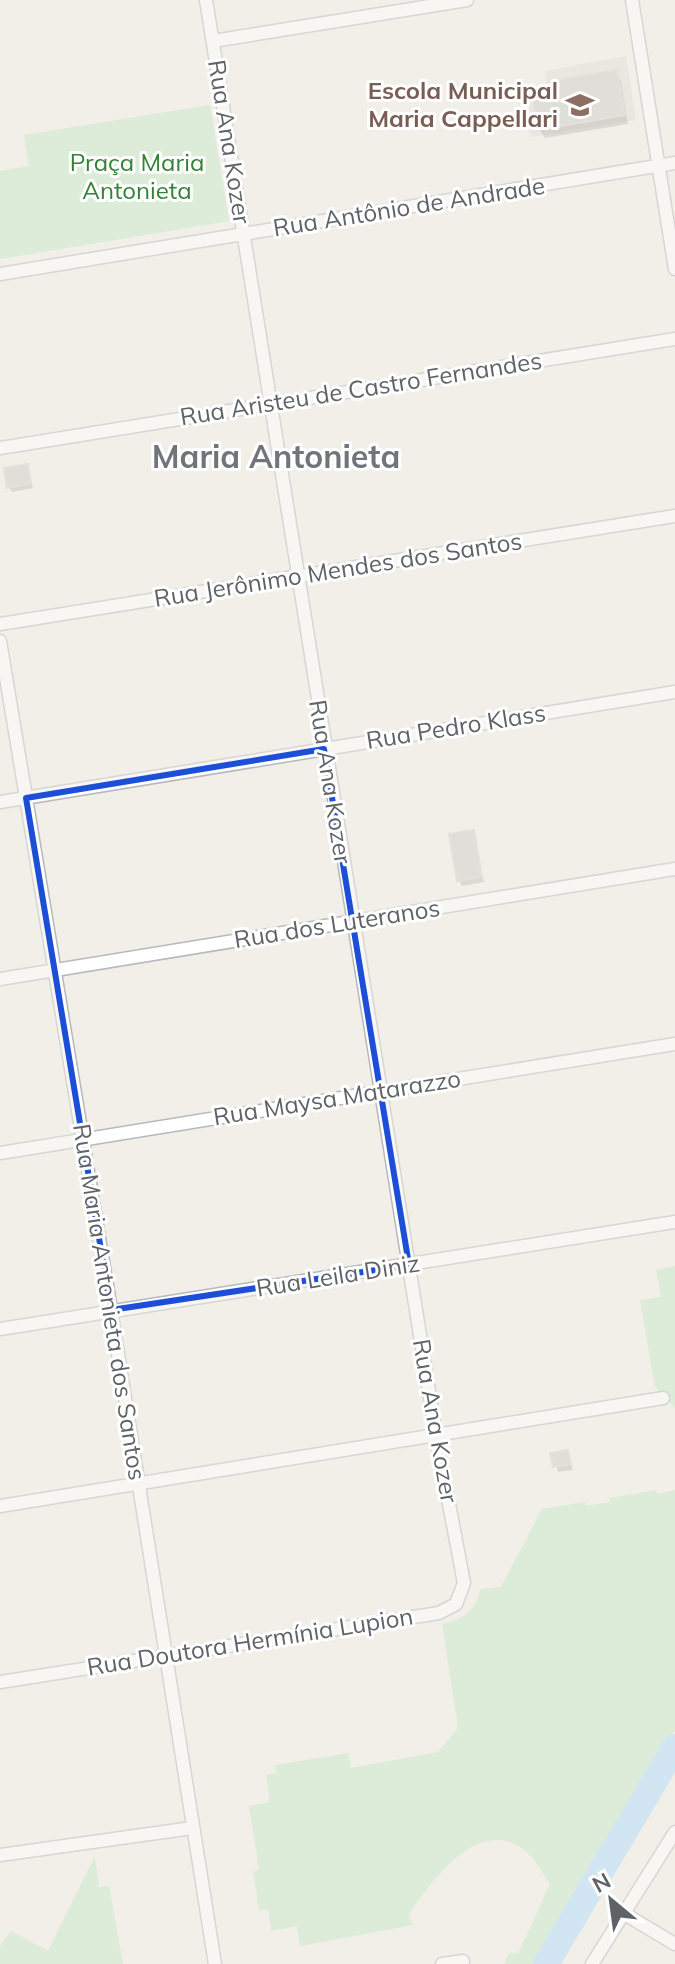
<svg xmlns="http://www.w3.org/2000/svg" width="675" height="1964" font-family="Mulish,sans-serif">
  <rect width="100%" height="100%" fill="#f1efe8"/>
  <path fill="#e1ded6" d="M 626,56 L 636,120 L 531,137 L 523,91 L 547,87 L 545,71 Z"/>
  <path fill="#c5e8c5" d="M 210,105 L 229,221 L 0,259 L 0,171 L 29,166 L 24,135 Z
    M 675,1266 L 675,1408 L 655,1387 L 640,1300 L 661,1297 L 656,1270 Z
    M 656,1490 L 657,1494 L 675,1490 L 675,1730 L 533,1964 L 504,1964 L 509,1953 L 518,1954 L 550,1884 C 542,1872 535,1858 523,1849 C 478,1816 431,1881 409,1914 L 413,1925 L 300,1946 L 297,1926 L 271,1931 L 268,1909 L 259,1910 L 253,1872 L 259,1870 L 249,1806 L 270,1802 L 266,1775 L 276,1773 L 275,1765 L 348,1753 L 351,1768 L 438,1752 L 458,1728 L 442,1624 C 461,1620 478,1610 480,1589 L 501,1587 L 542,1509 L 585,1502 L 586,1506 L 610,1502 L 610,1498 Z
    M 95,1856 L 99,1887 L 109,1886 L 123,1964 L 0,1964 L 0,1946 L 11,1931 L 48,1951 Z"/>
  <path fill="#0003" d="M 616,72 L 621,81 L 628,124 L 545,138 L 539,129 L 561,93 Z
    M 27,466 L 33,488 L 12,492 L 9,487 Z
    M 473,832 L 484,882 L 462,886 L 459,880 Z
    M 567,1452 L 573,1470 L 558,1472 L 553,1455 Z"/>
  <g fill="none" stroke-linecap="round" stroke-linejoin="round">
    <path stroke="#aadaff" stroke-width="26" d="M 546,1964 L 675,1747"/>
  </g>
  <path fill="#cccac5" stroke="#d6d1c6" stroke-width="2" d="M 617,70 L 625,115 L 538,130 L 532,96 L 558,91 L 556,80 Z
    M 28,464 L 31,483 L 7,488 L 4,468 Z
    M 474,830 L 482,877 L 457,881 L 449,834 Z
    M 568,1450 L 571,1464 L 553,1467 L 550,1453 Z"/>
  <g fill="none" stroke-linecap="round" stroke-linejoin="round">
    <defs>
      <path id="street" d="M 632,0 L 675,269
        M 213,41 L 467,0
        M 0,274 L 675,163
        M 0,448 L 675,339
        M 0,624 L 675,516
        M 0,641 L 111,1310 L 215,1964
        M 0,802 L 675,692
        M 0,979 L 675,869
        M 0,1153 L 675,1044
        M 0,1329 L 675,1222
        M 0,1506 L 663,1398
        M 0,1682 L 439,1613 L 456,1604 L 464,1583 L 436,1435 L 206,0
        M 0,1855 L 192,1828
        M 623,1913 L 675,1944
        M 442,1964 L 463,1961
        M 592,1964 L 675,1832"/>
    </defs>
    <use href="#street" stroke="#b5b8bc" stroke-width="15"/>
    <use href="#street" stroke="#fff" stroke-width="12"/>
  </g>
  <path d="M0 0H675V1964H0ZM 324,749 L 409,1265 L 111,1310 L 26,798 Z" fill="#f1efe8" fill-opacity=".55" fill-rule="evenodd"/>
  <path fill="none" stroke="#1d4ed8" stroke-width="6" stroke-linejoin="round" d="M 324,749 L 409,1265 L 111,1310 L 26,798 Z"/>
  <defs>
    <symbol id="school-bare" viewBox="-9 -9 18 18"><path d="M0-5L7-2L0 1L-7-2ZM-4 1L0 2.5L4 1V4Q0 6-4 4Z" fill="#8d6e63" stroke="#fff" stroke-width="2.5" paint-order="stroke"/></symbol>
  </defs>
  <g fill-rule="evenodd">
    <use href="#school-bare" x="560" y="85" width="40" height="40"/>
  </g>
  <g text-anchor="middle" stroke-width="6" stroke-linejoin="round" paint-order="stroke">
    <g font-size="24" font-weight="bold" fill="#785e54" stroke="#fff" text-anchor="end">
      <text x="558" y="99">Escola Municipal<tspan x="558" dy="28">Maria Cappellari</tspan></text>
    </g>
    <g font-size="24" fill="#5f6368" stroke="#fff">
      <text transform="translate(229 142) rotate(81)" y="8">Rua Ana Kozer</text>
      <text transform="translate(409 207) rotate(-9)" y="8">Rua Antônio de Andrade</text>
      <text transform="translate(361 389) rotate(-9)" y="8">Rua Aristeu de Castro Fernandes</text>
      <text transform="translate(338 570) rotate(-9)" y="8">Rua Jerônimo Mendes dos Santos</text>
      <text transform="translate(456 727) rotate(-9)" y="8">Rua Pedro Klass</text>
      <text transform="translate(330 782) rotate(81)" y="8">Rua Ana Kozer</text>
      <text transform="translate(337 924) rotate(-9)" y="8">Rua dos Luteranos</text>
      <text transform="translate(337 1098) rotate(-9)" y="8">Rua Maysa Matarazzo</text>
      <text transform="translate(338 1276) rotate(-9)" y="8">Rua Leila Diniz</text>
      <text transform="translate(109 1302) rotate(81)" y="8">Rua Maria Antonieta dos Santos</text>
      <text transform="translate(435 1421) rotate(80)" y="8">Rua Ana Kozer</text>
      <text transform="translate(250 1642) rotate(-9)" y="8">Rua Doutora Hermínia Lupion</text>
    </g>
    <g font-size="24" fill="#348238" stroke="#fff">
      <text x="137" y="171">Praça Maria<tspan x="137" dy="28">Antonieta</tspan></text>
    </g>
    <g font-size="32" font-weight="bold" fill="#70757a" stroke="#fff">
      <text x="276" y="468">Maria Antonieta</text>
    </g>
  </g>
  <g transform="translate(611 1900) rotate(331)" stroke="#ffffff" stroke-width="6" paint-order="stroke">
  <path d="M0-6L14 30L0 20L-14 30Z" fill="#5f6368"/>
  <text y="-12" font-size="22" font-weight="bold" text-anchor="middle" fill="#5f6368">N</text>
  </g>
</svg>
